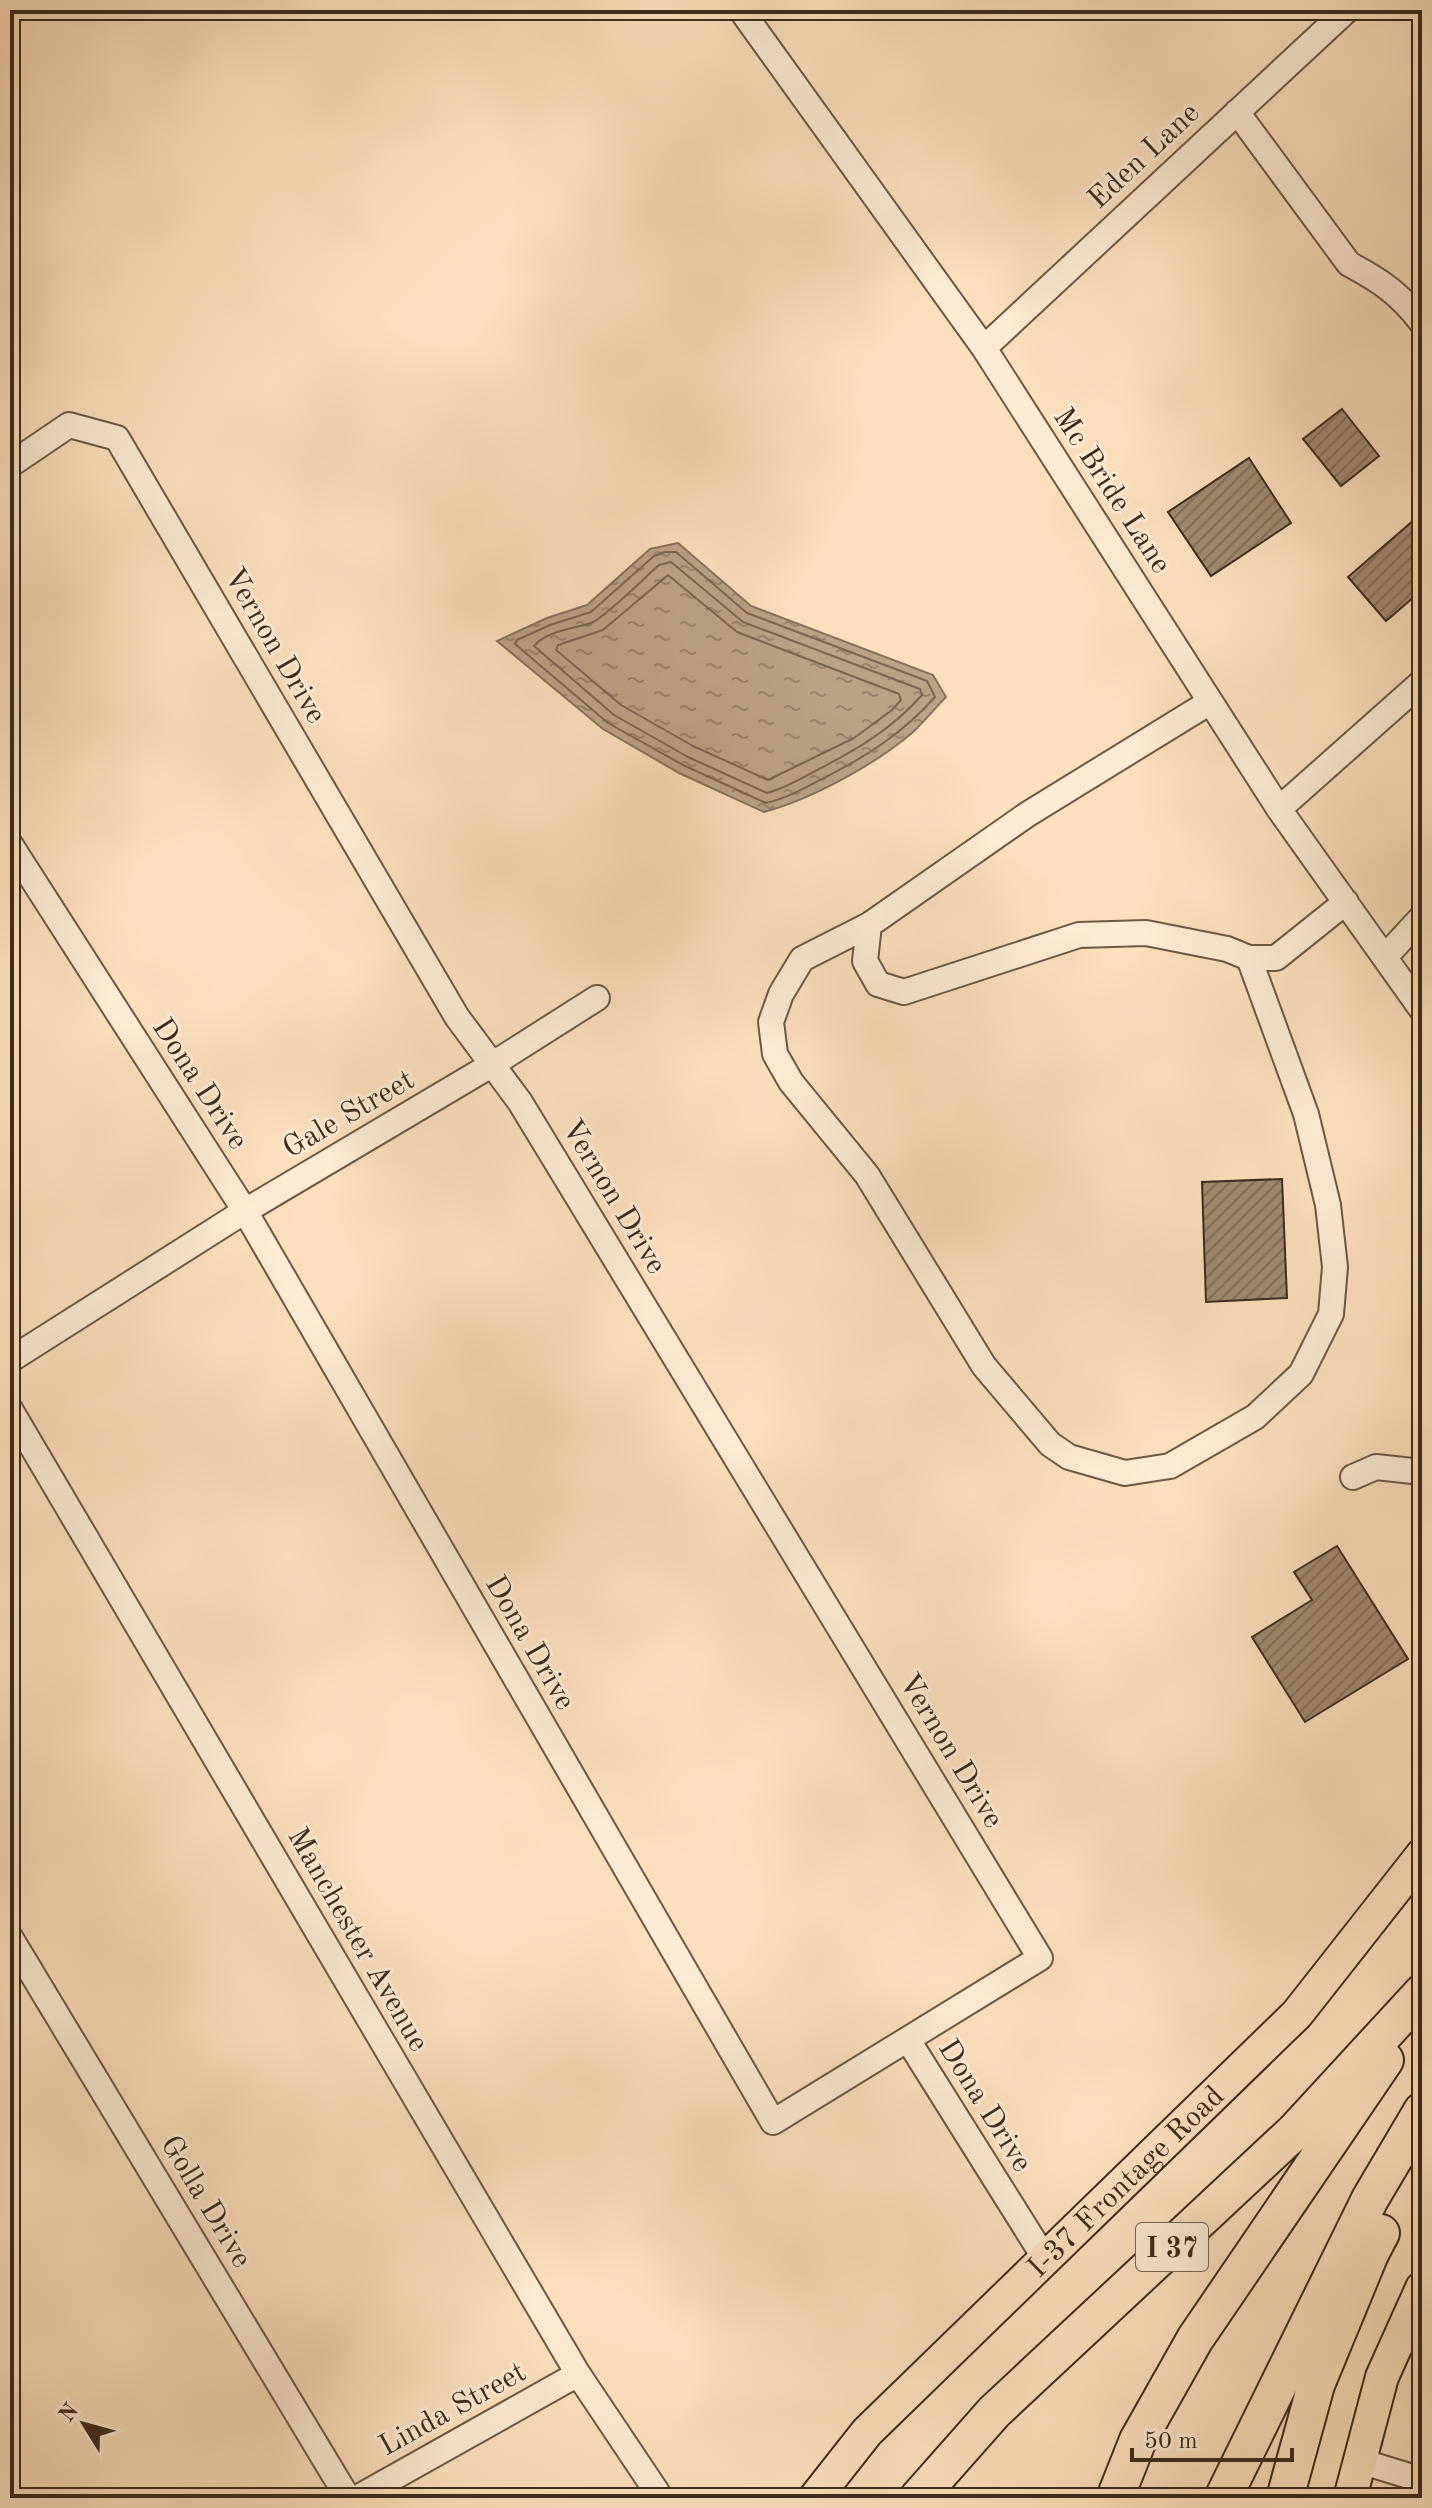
<svg xmlns="http://www.w3.org/2000/svg" width="1432" height="2508" font-family="'Old Standard TT',serif">
  <defs>
    <pattern id="water-ripples" width="26" height="14" patternUnits="userSpaceOnUse" patternTransform="scale(2)"><rect width="26" height="14" fill="#bba285"/><path d="M2 4q2-2 4 0t4 0M15 11q2-2 4 0t4 0" fill="none" stroke="#99846c"/></pattern>
    <pattern id="building-hatch" width="6" height="6" patternUnits="userSpaceOnUse" patternTransform="scale(2)"><rect width="6" height="6" fill="#a0896e"/><path d="M-1 1l2-2M0 6l6-6M5 7l2-2" fill="none" stroke="#84705a"/></pattern>
  </defs>
  <rect width="100%" height="100%" fill="#fce0bb"/>
  <filter id="stains"><feTurbulence type="fractalNoise" baseFrequency=".0025" numOctaves="4"/><feColorMatrix values="0 0 0 0 .2 0 0 0 0 .09 0 0 0 0 .02 0 0 0 .5 -.17"/></filter>
  <radialGradient id="worn" r=".72"><stop offset=".6" stop-color="#630" stop-opacity="0"/><stop offset="1" stop-color="#630" stop-opacity=".3"/></radialGradient>
  <path fill="url(#water-ripples)" stroke="#88725b" stroke-width="2" d="M 678,543 L 751,606 L 933,675 L 946,697 C 935,708 924,722 912,733 C 874,765 812,799 764,812 L 679,773 L 603,729 L 497,641 L 547,618 L 587,605 L 650,549 Z"/>
  <g fill="none" stroke-linecap="round" stroke-linejoin="round">
    <path stroke="#7c6650" stroke-width="2" d="M 665,552 L 676,552 L 747,613 L 927,681 L 935,697 C 903,733 867,756 824,778 C 805,788 787,798 766,803 L 683,765 L 608,723 L 515,644 L 517,640 L 550,625 L 591,612 L 654,556 Z
      M 671,562 L 743,622 L 920,689 L 922,695 C 893,728 858,749 819,769 C 802,778 786,788 767,793 L 688,757 L 614,715 L 534,646 C 546,631 573,629 591,623 C 607,616 644,578 659,565 Z
      M 668,575 L 737,632 L 899,694 L 901,700 L 892,710 L 854,738 L 768,780 L 693,746 L 621,705 L 556,650 L 558,645 L 603,630 Z"/>
  </g>
  <path fill="url(#building-hatch)" stroke="#3c2b1b" stroke-width="2" d="M 1342,409 L 1379,456 L 1341,486 L 1303,439 Z
    M 1249,458 L 1291,523 L 1211,576 L 1168,512 Z
    M 1422,513 L 1422,590 L 1386,621 L 1348,577 Z
    M 1282,1179 L 1287,1298 L 1206,1302 L 1202,1182 Z
    M 1337,1546 L 1408,1659 L 1305,1722 L 1252,1637 L 1312,1600 L 1294,1572 Z"/>
  <g fill="none" stroke-linecap="round" stroke-linejoin="round">
    <defs>
      <path id="minor" d="M 741,10 L 984,348 L 1279,809 L 1422,1010
        M 1237,112 L 1349,264 C 1381,281 1400,294 1422,323
        M 984,348 L 1347,10
        M 10,465 L 69,425 L 117,438 L 457,1017 L 520,1102 L 1040,1958 L 773,2122 L 245,1211 L 10,844
        M 1210,702 L 1028,814 L 869,925 L 865,961 L 878,984 L 904,992 L 1079,935 L 1146,933 L 1227,949 L 1249,958 L 1276,958 L 1346,902
        M 1279,809 L 1422,682
        M 869,925 L 802,959 L 781,994 L 771,1022 L 775,1054 L 791,1082 L 867,1175 L 984,1366 L 1050,1444 L 1069,1457 L 1125,1473 L 1170,1466 L 1255,1417 L 1301,1374 L 1331,1314 L 1335,1267 L 1328,1205 L 1306,1114 L 1249,958
        M 1385,957 L 1422,917
        M 10,1360 L 245,1211 L 493,1064 L 597,998
        M 10,1409 L 578,2374 L 661,2498
        M 1353,1477 L 1376,1467 L 1422,1472
        M 10,1937 L 348,2498
        M 908,2040 L 1044,2257
        M 1360,2461 L 1422,2480
        M 357,2498 L 578,2374"/>
      <g id="major">
        <path id="s1" d="M 815,2498 L 867,2432 L 1297,2014 L 1422,1855"/>
        <path d="M 1350,2498 L 1382,2377 L 1422,2288"/>
      </g>
      <path id="highway" d="M 918,2498 L 994,2412 L 1295,2131 L 1422,1993
        M 1115,2498 L 1138,2440 L 1195,2339 L 1385,2060
        M 1223,2498 L 1370,2199 L 1422,2111
        M 1285,2498 L 1316,2385 L 1370,2254 L 1381,2233"/>
    </defs>
    <use href="#minor" stroke="#6c5843" stroke-width="28"/>
    <use href="#major" stroke="#3c2b1b" stroke-width="36"/>
    <use href="#highway" stroke="#3c2b1b" stroke-width="40"/>
    <use href="#minor" stroke="#fdebd3" stroke-width="24"/>
    <use href="#major" stroke="#fce0bb" stroke-width="32"/>
    <use href="#highway" stroke="#fce0bb" stroke-width="36"/>
  </g>
  <g text-anchor="middle" stroke-width="6" stroke-linejoin="round" paint-order="stroke">
    <rect fill="#fdebd3" stroke="#766552" stroke-width="2" x="1136" y="2223" width="72" height="48" rx="6"/>
    <g font-size="28" font-weight="bold" fill="#3c2b1b">
      <text x="1172" y="2257">I 37</text>
    </g>
    <g font-size="30" fill="#3c2b1b" stroke="#fdebd3">
      <text transform="translate(1143 155) rotate(-43)" y="10">Eden Lane</text>
      <text transform="translate(1113 490) rotate(57)" y="10">Mc Bride Lane</text>
      <text transform="translate(276 645) rotate(60)" y="10">Vernon Drive</text>
      <text transform="translate(201 1083) rotate(57)" y="10">Dona Drive</text>
      <text transform="translate(348 1113) rotate(-30)" y="10">Gale Street</text>
      <text transform="translate(615 1196) rotate(59)" y="10">Vernon Drive</text>
      <text transform="translate(531 1642) rotate(60)" y="10">Dona Drive</text>
      <text transform="translate(952 1750) rotate(59)" y="10">Vernon Drive</text>
      <text transform="translate(359 1939) rotate(60)" y="10">Manchester Avenue</text>
      <text transform="translate(986 2105) rotate(58)" y="10">Dona Drive</text>
      <text dy="10" stroke="none"><textPath href="#s1" startOffset="444">I-37 Frontage Road</textPath></text>
      <text transform="translate(207 2201) rotate(59)" y="10">Golla Drive</text>
      <text transform="translate(452 2408) rotate(-29)" y="10">Linda Street</text>
    </g>
  </g>
  <rect width="1432" height="2508" fill="none" stroke="#fce0bb" stroke-width="40"/>
  <rect x="12" y="12" width="1408" height="2484" fill="none" stroke="#3c2b1b" stroke-width="4"/>
  <rect x="20" y="20" width="1392" height="2468" fill="none" stroke="#3c2b1b" stroke-width="2"/>
  <g transform="translate(84 2424) rotate(307)" stroke="#fdebd3" stroke-width="6" paint-order="stroke">
  <path d="M0-6L14 30L0 20L-14 30Z" fill="#3c2b1b"/>
  <text y="-12" font-size="22" font-weight="bold" text-anchor="middle" fill="#3c2b1b">N</text>
  </g>
  <path d="M1132 2448v12h160v-12" fill="none" stroke="#3c2b1b" stroke-width="4"/>
  <text x="1144" y="2448" font-size="24" fill="#3c2b1b" stroke="#fdebd3" stroke-width="6" paint-order="stroke">50 m</text>
  <rect width="100%" height="100%" filter="url(#stains)"/>
  <rect width="100%" height="100%" fill="url(#worn)"/>
</svg>
